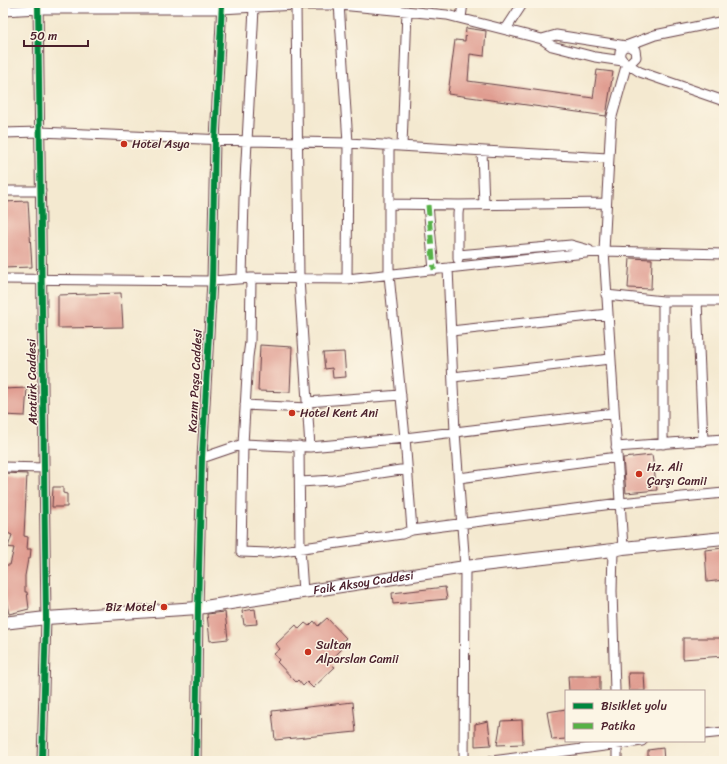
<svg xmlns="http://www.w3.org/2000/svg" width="727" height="764" font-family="Sriracha,sans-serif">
  <rect width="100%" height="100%" fill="#fcf5e5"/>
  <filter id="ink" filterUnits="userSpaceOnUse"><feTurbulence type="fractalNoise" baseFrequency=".025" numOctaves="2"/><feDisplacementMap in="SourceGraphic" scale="8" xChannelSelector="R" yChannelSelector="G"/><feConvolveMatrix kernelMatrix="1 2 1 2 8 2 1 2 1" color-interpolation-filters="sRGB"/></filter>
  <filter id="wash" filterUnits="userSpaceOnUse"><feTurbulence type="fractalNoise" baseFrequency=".012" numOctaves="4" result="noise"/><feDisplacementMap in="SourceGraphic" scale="16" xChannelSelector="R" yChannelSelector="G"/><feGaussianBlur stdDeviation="0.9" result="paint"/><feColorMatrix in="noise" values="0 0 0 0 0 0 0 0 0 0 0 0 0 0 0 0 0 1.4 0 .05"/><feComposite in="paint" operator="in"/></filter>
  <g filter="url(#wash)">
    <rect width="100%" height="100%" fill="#f4e9d0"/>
    <g id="blocks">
      <path fill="#e09d91" d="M 466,28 L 486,31 L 484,56 L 470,54 L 468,81 L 593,98 L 597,70 L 613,72 L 606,116 L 448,94 L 455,40 L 465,41 Z
        M 28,201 L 32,267 L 3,268 L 3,202 Z
        M 630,258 L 652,259 L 651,289 L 628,288 Z
        M 121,293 L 123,327 L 58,328 L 58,295 Z
        M 260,345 L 292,347 L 290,392 L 258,391 Z
        M 344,352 L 346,377 L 333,378 L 332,368 L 325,369 L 323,353 Z
        M 27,388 L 25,416 L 3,415 L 3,389 Z
        M 652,455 L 657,490 L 626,493 L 623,458 Z
        M 3,473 L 27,474 L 24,536 L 28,537 L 27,549 L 31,549 L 30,559 L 28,559 L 25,576 L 25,592 L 27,592 L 29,609 L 9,614 L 3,587 L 3,565 L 10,565 L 14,548 L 8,547 L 12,535 L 3,531 Z
        M 53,487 L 63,487 L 63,493 L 67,494 L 67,507 L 52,507 Z
        M 724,548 L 724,580 L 707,582 L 705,550 Z
        M 445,587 L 447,599 L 393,604 L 392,593 Z
        M 255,609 L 257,624 L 244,625 L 242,611 Z
        M 225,612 L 228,639 L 210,641 L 207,614 Z
        M 327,618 L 346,638 L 337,646 L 341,650 L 336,655 L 339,658 L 332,665 L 335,667 L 313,688 L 307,682 L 303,686 L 298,680 L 296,682 L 277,662 L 279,660 L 274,654 L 280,649 L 276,644 L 296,625 L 299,629 L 305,623 L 309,626 L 314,621 L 318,626 Z
        M 683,638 L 724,638 L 724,656 L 683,659 Z
        M 628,673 L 644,673 L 645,691 L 629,691 Z
        M 568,676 L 600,676 L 600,691 L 569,691 Z
        M 353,702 L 356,732 L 275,740 L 272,711 Z
        M 566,709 L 566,739 L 552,740 L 547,712 Z
        M 522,720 L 523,744 L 497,745 L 501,721 Z
        M 488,721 L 491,745 L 475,746 L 475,724 Z
        M 663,748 L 664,761 L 648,761 L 648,750 Z"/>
    </g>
  </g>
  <g filter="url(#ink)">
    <use href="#blocks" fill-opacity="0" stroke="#643d44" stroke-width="1"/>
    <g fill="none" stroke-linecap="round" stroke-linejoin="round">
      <defs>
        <path id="minor" d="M 38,3 L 46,618 L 42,761
          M 339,3 L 348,143 L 347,279
          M 296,5 L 299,279 L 310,447
          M 3,11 L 38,9 L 221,9 L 296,5 L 340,5 L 447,15 L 542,39 L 556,35 L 626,46 L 655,35 L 724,21
          M 461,18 L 463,3
          M 506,29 L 523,3
          M 542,39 L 552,46 L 595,57 L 623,61
          M 627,63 L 631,62 L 636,57 L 635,50 L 629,46 C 622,46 619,50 620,57 L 623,61 L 640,72 L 724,101
          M 3,133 L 40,132 L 248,141 L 348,143 L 608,158
          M 389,145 L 389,275 L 405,438 L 412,530 L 620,503 L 724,493
          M 402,146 L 407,11
          M 482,151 L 484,205
          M 3,191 L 41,191
          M 389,204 L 459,205 L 605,203
          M 428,205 L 434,270
          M 458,255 L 571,245 L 589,250
          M 458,259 L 458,214 L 459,205
          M 448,268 L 455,432 L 465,567 L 464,761
          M 242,278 L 244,199 L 254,8
          M 251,278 L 250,342 L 248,357 L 243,444 L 241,552 L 268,553 L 402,534 L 412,530
          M 3,279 L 212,281 L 251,278 L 347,279 L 604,251 L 724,254
          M 606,295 L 663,301 L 724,301
          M 697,301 L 703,441
          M 451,331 L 608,314
          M 453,377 L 610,359
          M 307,402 L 401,395
          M 245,405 L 308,408
          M 663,444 L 663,301
          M 299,446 L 300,548 L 303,592
          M 616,447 L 724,439
          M 202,458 L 243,444 L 310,447 L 405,438 L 614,413
          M 3,467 L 44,468
          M 459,478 L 617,457
          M 300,482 L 334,480 L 407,469
          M 623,548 L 604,251 L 611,120 L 627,63
          M 613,550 L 612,591 L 615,691
          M 704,734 L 724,732
          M 617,741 L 617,761
          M 196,761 L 198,608 L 202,458 L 212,281 L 215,140 L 222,3
          M 492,761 L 642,741"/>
        <g id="major">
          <path id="s1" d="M 3,623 L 46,618 L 198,608 L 465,567 L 613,550 L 623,548 L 724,538"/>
        </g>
      </defs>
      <use href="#minor" stroke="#643d44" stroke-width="11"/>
      <use href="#major" stroke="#643d44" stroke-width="14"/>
      <use href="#minor" stroke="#fff" stroke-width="9"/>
      <use href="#major" stroke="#fff" stroke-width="12"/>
      <path stroke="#57b146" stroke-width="5" stroke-dasharray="10 5" stroke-linecap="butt" d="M 428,205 L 434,270"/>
      <defs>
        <path id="cycleway" d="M 38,3 L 46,618 L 42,761
          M 196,761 L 198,608 L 202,458 L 212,281 L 215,140 L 222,3"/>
      </defs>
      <use href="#cycleway" stroke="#fcf5e5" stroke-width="8"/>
      <use href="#cycleway" stroke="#00873e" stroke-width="6"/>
    </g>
  </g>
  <g fill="#c8321e" stroke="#fcf5e5" stroke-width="1.5">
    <circle cx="124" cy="144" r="4"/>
    <circle cx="292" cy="413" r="4"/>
    <circle cx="639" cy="474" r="4"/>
    <circle cx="164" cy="607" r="4"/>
    <circle cx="308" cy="652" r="4"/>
  </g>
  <g text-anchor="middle" stroke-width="3" stroke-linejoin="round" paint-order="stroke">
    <g font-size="12" fill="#4a1f2b" stroke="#fcf5e5" text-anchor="start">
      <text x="132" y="148">Hotel Asya</text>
      <text x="300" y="417">Hotel Kent Ani</text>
      <text x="647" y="471">Hz. Ali<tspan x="647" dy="14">Çarşı Camii</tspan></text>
      <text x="156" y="611" text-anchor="end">Biz Motel</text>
      <text x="316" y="649">Sultan<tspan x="316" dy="14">Alparslan Camii</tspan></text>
    </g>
    <g font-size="12" fill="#4a1f2b" stroke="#fcf5e5">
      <text transform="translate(195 381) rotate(-87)" y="4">Kazım Paşa Caddesi</text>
      <text transform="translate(32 382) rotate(-91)" y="4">Atatürk Caddesi</text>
      <text dy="4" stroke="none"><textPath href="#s1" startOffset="363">Faik Aksoy Caddesi</textPath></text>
    </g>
  </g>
  <rect width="727" height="764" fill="none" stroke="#fcf5e5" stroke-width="16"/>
  <rect x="565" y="690" width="140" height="52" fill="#fcf5e5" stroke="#b59f9b"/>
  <rect x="573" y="703" width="20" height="6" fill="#00873e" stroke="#b59f9b"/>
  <text x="601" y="710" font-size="12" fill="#4a1f2b">Bisiklet yolu</text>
  <rect x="573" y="723" width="20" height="6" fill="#57b146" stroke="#b59f9b"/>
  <text x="601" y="730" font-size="12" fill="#4a1f2b">Patika</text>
  <path d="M24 40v6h64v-6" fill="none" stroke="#4a1f2b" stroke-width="2"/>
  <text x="30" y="40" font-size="12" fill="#4a1f2b" stroke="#fcf5e5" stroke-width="3" paint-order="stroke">50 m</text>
</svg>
